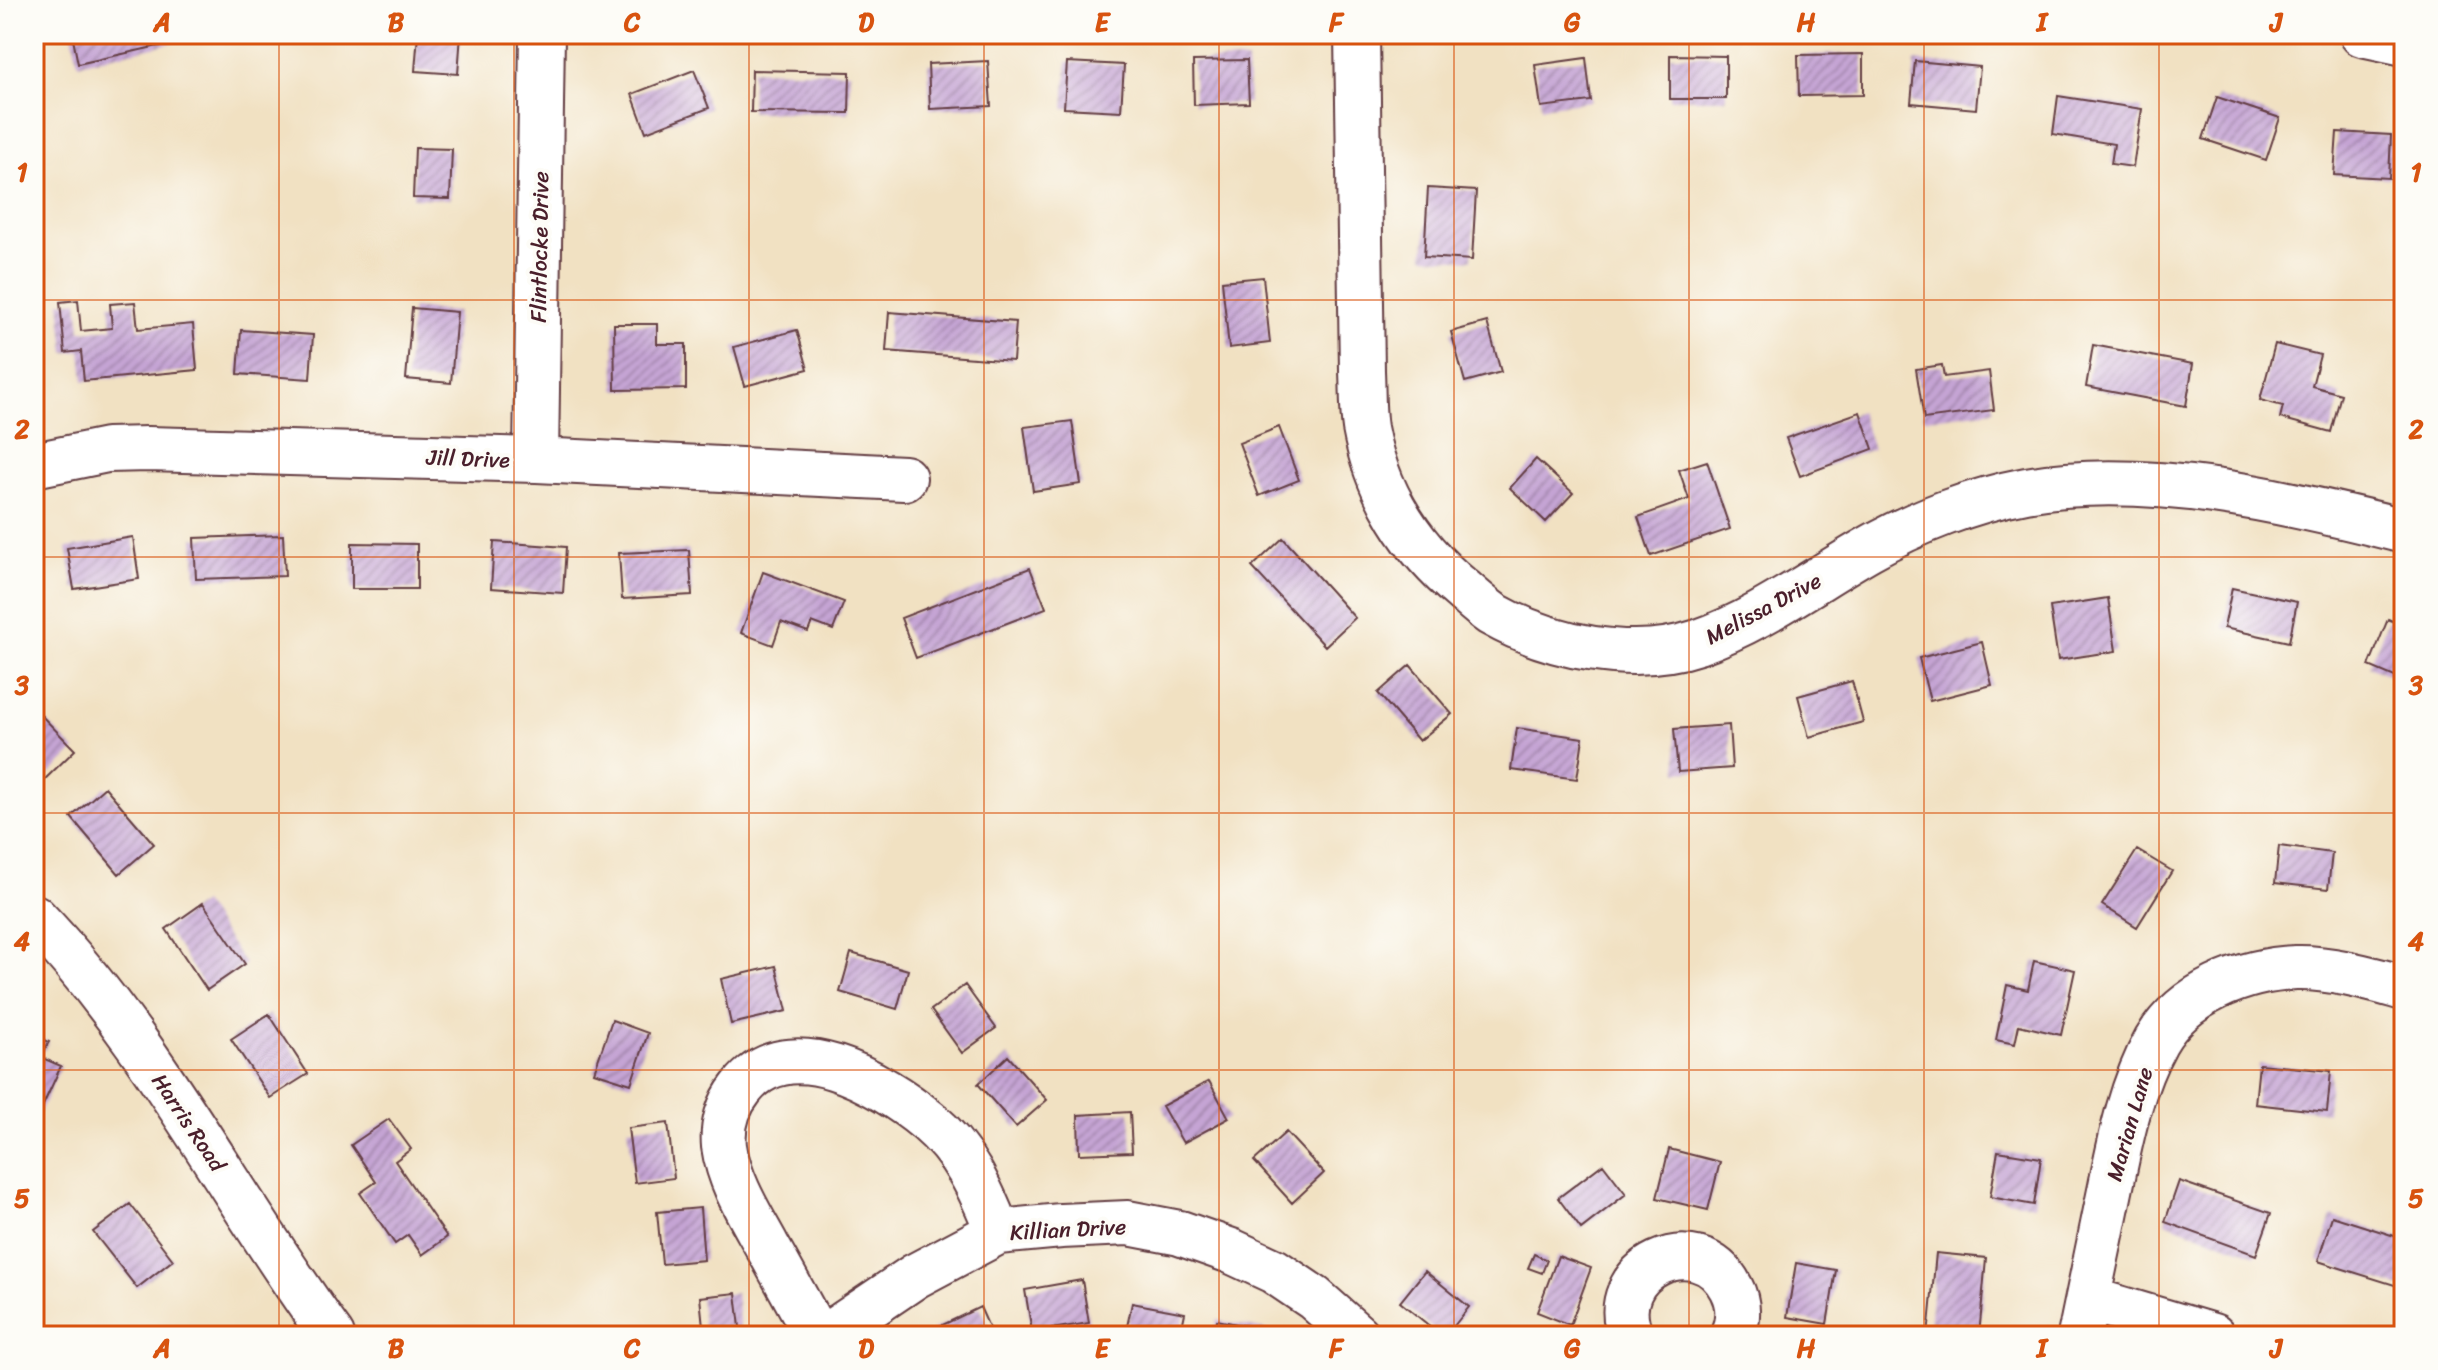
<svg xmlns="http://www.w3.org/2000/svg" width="2438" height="1370" font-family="Sriracha,sans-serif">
  <defs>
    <pattern id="building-hatch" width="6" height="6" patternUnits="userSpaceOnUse" patternTransform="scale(2)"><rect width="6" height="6" fill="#c5a4d4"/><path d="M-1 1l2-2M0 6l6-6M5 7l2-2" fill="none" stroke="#a285ac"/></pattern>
  </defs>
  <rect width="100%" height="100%" fill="#fdfcf7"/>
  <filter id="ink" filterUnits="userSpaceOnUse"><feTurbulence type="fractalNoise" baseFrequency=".0125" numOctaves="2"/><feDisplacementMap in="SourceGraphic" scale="16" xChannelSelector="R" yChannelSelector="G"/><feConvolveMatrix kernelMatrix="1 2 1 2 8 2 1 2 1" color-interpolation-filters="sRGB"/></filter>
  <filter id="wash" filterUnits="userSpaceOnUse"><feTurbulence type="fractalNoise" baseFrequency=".006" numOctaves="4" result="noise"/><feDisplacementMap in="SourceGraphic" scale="32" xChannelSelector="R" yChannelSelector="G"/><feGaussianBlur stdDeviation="1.8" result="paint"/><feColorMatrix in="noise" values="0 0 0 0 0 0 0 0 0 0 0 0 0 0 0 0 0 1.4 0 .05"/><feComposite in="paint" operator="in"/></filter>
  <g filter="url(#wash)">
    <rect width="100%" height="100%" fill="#f1e1c2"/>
    <g id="blocks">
      <path fill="url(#building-hatch)" d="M 72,34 L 184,34 L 185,40 L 78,64 Z
        M 418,34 L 461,34 L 458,74 L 415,71 Z
        M 1863,54 L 1863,95 L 1799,96 L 1798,55 Z
        M 1670,55 L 1726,56 L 1726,99 L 1670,99 Z
        M 1586,58 L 1591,101 L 1541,107 L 1535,65 Z
        M 1247,60 L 1249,103 L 1194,105 L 1193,61 Z
        M 988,61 L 991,106 L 930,109 L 928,64 Z
        M 1915,61 L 1980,67 L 1976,109 L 1911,103 Z
        M 1067,62 L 1124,65 L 1121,111 L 1064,108 Z
        M 694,70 L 709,108 L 646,132 L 632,94 Z
        M 752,70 L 850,72 L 849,113 L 751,112 Z
        M 2058,96 L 2142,109 L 2133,167 L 2111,164 L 2114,144 L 2053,134 Z
        M 2217,97 L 2280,118 L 2266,160 L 2203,139 Z
        M 2337,132 L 2391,135 L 2389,178 L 2334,175 Z
        M 415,148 L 452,149 L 450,199 L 413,198 Z
        M 1428,188 L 1476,191 L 1472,260 L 1424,257 Z
        M 1263,277 L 1270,343 L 1229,348 L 1222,281 Z
        M 78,300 L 81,331 L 112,328 L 110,304 L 135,302 L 138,329 L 193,324 L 197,370 L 84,381 L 81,351 L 65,353 L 60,302 Z
        M 412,308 L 457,312 L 451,383 L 406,379 Z
        M 889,312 L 1016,322 L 1013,361 L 886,351 Z
        M 1487,322 L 1501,372 L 1465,382 L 1451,332 Z
        M 614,324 L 657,324 L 657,344 L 686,344 L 686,389 L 615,390 Z
        M 241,330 L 313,335 L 310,379 L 238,374 Z
        M 797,330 L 808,369 L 745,386 L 734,347 Z
        M 2275,344 L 2320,355 L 2312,386 L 2341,394 L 2331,432 L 2280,418 L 2283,406 L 2260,400 Z
        M 2093,345 L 2193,364 L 2186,406 L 2086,387 Z
        M 34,351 L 42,373 L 34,376 Z
        M 1942,365 L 1944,377 L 1989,371 L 1994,410 L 1924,419 L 1916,369 Z
        M 1860,412 L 1873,449 L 1800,476 L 1786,438 Z
        M 1072,421 L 1081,484 L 1033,491 L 1024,427 Z
        M 1279,427 L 1299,480 L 1259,496 L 1239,443 Z
        M 1536,459 L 1573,493 L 1546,522 L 1510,488 Z
        M 1707,461 L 1730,529 L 1651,556 L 1638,517 L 1689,499 L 1679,470 Z
        M 283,535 L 285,576 L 196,579 L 194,538 Z
        M 133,537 L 139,579 L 74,589 L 67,548 Z
        M 1283,538 L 1355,618 L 1325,646 L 1252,567 Z
        M 494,542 L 566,547 L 563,593 L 491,588 Z
        M 352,543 L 417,544 L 417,589 L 352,589 Z
        M 689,550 L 692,595 L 622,599 L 619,553 Z
        M 1030,568 L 1046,608 L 916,658 L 901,618 Z
        M 763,572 L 844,602 L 833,630 L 812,622 L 808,632 L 781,622 L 773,645 L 741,633 Z
        M 2232,588 L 2297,602 L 2289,642 L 2224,628 Z
        M 2108,598 L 2116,651 L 2058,660 L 2050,607 Z
        M 2388,619 L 2404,626 L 2404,681 L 2369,666 Z
        M 1982,642 L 1992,685 L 1930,701 L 1919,658 Z
        M 1410,665 L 1452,714 L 1419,741 L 1378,693 Z
        M 1852,681 L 1863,722 L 1809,737 L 1798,696 Z
        M 34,708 L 75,750 L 42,782 L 34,774 Z
        M 1729,725 L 1732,768 L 1678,772 L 1674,729 Z
        M 1517,728 L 1583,738 L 1577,779 L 1511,770 Z
        M 105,787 L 154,844 L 119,874 L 71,817 Z
        M 2279,846 L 2332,853 L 2328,889 L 2275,883 Z
        M 2137,850 L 2172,871 L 2137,927 L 2102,905 Z
        M 203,903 L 245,964 L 207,990 L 166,929 Z
        M 851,953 L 908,970 L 897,1009 L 840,992 Z
        M 2034,961 L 2075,970 L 2061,1035 L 2019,1025 L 2015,1044 L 1996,1040 L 2007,985 L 2028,990 Z
        M 776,966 L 787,1011 L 731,1024 L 721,979 Z
        M 965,985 L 996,1028 L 962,1053 L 931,1010 Z
        M 269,1014 L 308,1074 L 270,1098 L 231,1039 Z
        M 612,1020 L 648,1033 L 631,1084 L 594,1072 Z
        M 34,1035 L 49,1042 L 40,1057 L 61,1066 L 34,1125 Z
        M 1008,1056 L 1047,1100 L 1016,1127 L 978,1084 Z
        M 2259,1064 L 2331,1071 L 2327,1112 L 2255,1104 Z
        M 1209,1081 L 1229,1118 L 1183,1143 L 1162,1106 Z
        M 1130,1112 L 1132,1152 L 1079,1154 L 1078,1115 Z
        M 389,1119 L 411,1149 L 395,1161 L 447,1237 L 422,1255 L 408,1235 L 395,1244 L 360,1193 L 376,1182 L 351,1145 Z
        M 668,1123 L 674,1178 L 635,1183 L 628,1128 Z
        M 1286,1132 L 1324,1173 L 1292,1203 L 1254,1161 Z
        M 1669,1149 L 1720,1162 L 1708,1210 L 1657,1198 Z
        M 1998,1151 L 2041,1158 L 2034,1205 L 1990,1197 Z
        M 1603,1164 L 1626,1194 L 1581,1229 L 1558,1198 Z
        M 2179,1181 L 2271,1213 L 2256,1255 L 2165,1222 Z
        M 130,1204 L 173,1260 L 137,1288 L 93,1232 Z
        M 700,1208 L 704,1260 L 662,1264 L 657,1212 Z
        M 2332,1216 L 2404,1239 L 2404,1288 L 2318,1261 Z
        M 1936,1253 L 1986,1258 L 1979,1336 L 1928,1336 Z
        M 1534,1254 L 1547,1260 L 1542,1273 L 1528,1268 Z
        M 1558,1256 L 1591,1268 L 1570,1325 L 1537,1312 Z
        M 1796,1263 L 1836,1270 L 1827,1324 L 1787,1317 Z
        M 1425,1271 L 1469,1307 L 1446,1336 L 1442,1336 L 1400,1302 Z
        M 1082,1280 L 1089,1323 L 1032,1332 L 1025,1290 Z
        M 736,1293 L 741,1336 L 704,1336 L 700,1297 Z
        M 1132,1303 L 1185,1313 L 1180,1336 L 1125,1336 Z
        M 980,1307 L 993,1336 L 935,1336 L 932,1330 Z
        M 1217,1320 L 1272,1331 L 1271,1336 L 1214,1336 Z"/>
    </g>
  </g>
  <g filter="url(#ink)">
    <use href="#blocks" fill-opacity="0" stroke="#633c42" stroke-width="2"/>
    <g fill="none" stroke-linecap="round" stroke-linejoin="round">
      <defs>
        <path id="minor" d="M 1357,34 L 1362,371 C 1363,390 1362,409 1365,428 C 1377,493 1412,548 1463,590 C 1472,598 1482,607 1492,614 C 1550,647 1633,664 1698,642 C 1759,621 1812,581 1868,549 C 1915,522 1973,500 2026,490 C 2148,469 2286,501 2404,531
          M 2362,34 L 2404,43
          M 536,460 L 542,34
          M 34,465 L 107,450 L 148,449 L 536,460 L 904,478
          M 34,917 C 153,1041 231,1198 332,1336
          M 2088,1299 L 2213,1336
          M 817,1336 C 800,1306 784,1276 767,1246 C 750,1215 729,1182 724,1146 C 722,1126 728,1105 741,1089 C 788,1027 882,1083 928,1121 C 964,1151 981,1190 998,1232
          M 826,1336 L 915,1276 L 998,1232 L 1061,1226 L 1128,1223 L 1180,1233 L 1231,1251 L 1274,1271 L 1314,1298 L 1357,1336
          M 1631,1336 C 1602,1270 1698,1224 1731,1288 C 1739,1303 1739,1321 1732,1336
          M 2080,1336 C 2090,1286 2101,1236 2111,1186 C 2121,1137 2131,1086 2156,1041 C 2183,994 2243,970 2296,968 C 2331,967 2371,979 2404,988"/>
      </defs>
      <use href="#minor" stroke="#633c42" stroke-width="48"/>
      <use href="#minor" stroke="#fff" stroke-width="44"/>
    </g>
  </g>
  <path fill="none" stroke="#d8530f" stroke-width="2" stroke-opacity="0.55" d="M 279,34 L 279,1336M 514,34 L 514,1336M 749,34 L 749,1336M 984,34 L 984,1336M 1219,34 L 1219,1336M 1454,34 L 1454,1336M 1689,34 L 1689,1336M 1924,34 L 1924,1336M 2159,34 L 2159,1336M 34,300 L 2404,300M 34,557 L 2404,557M 34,813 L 2404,813M 34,1070 L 2404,1070"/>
  <g text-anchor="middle" stroke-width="8" stroke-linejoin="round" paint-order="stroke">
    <g font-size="22" fill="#4a1f2b" stroke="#fdfcf7">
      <text transform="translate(539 247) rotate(-89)" y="8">Flintlocke Drive</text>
      <text transform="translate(468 458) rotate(2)" y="8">Jill Drive</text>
      <text transform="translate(1763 608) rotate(-28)" y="8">Melissa Drive</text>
      <text transform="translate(189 1122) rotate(56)" y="8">Harris Road</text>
      <text transform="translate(2129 1124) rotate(-74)" y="8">Marian Lane</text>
      <text transform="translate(1068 1229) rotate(-3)" y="8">Killian Drive</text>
    </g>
  </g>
  <rect width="2438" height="1370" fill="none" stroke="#fdfcf7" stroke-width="88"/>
  <rect x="44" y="44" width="2350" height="1282" fill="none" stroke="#d8530f" stroke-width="3"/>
  <g font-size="26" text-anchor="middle" font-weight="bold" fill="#d8530f">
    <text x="162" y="31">A</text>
    <text x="396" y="31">B</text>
    <text x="632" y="31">C</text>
    <text x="866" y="31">D</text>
    <text x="1102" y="31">E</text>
    <text x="1336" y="31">F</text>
    <text x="1572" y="31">G</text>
    <text x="1806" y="31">H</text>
    <text x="2042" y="31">I</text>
    <text x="2276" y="31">J</text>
    <text x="22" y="181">1</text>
    <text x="2416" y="181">1</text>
    <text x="22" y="438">2</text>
    <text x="2416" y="438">2</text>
    <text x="22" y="694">3</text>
    <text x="2416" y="694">3</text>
    <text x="22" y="950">4</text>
    <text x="2416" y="950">4</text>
    <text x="22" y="1207">5</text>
    <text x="2416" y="1207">5</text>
    <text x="162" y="1357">A</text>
    <text x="396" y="1357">B</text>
    <text x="632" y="1357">C</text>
    <text x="866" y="1357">D</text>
    <text x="1102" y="1357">E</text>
    <text x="1336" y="1357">F</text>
    <text x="1572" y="1357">G</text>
    <text x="1806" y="1357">H</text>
    <text x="2042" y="1357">I</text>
    <text x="2276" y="1357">J</text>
  </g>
</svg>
